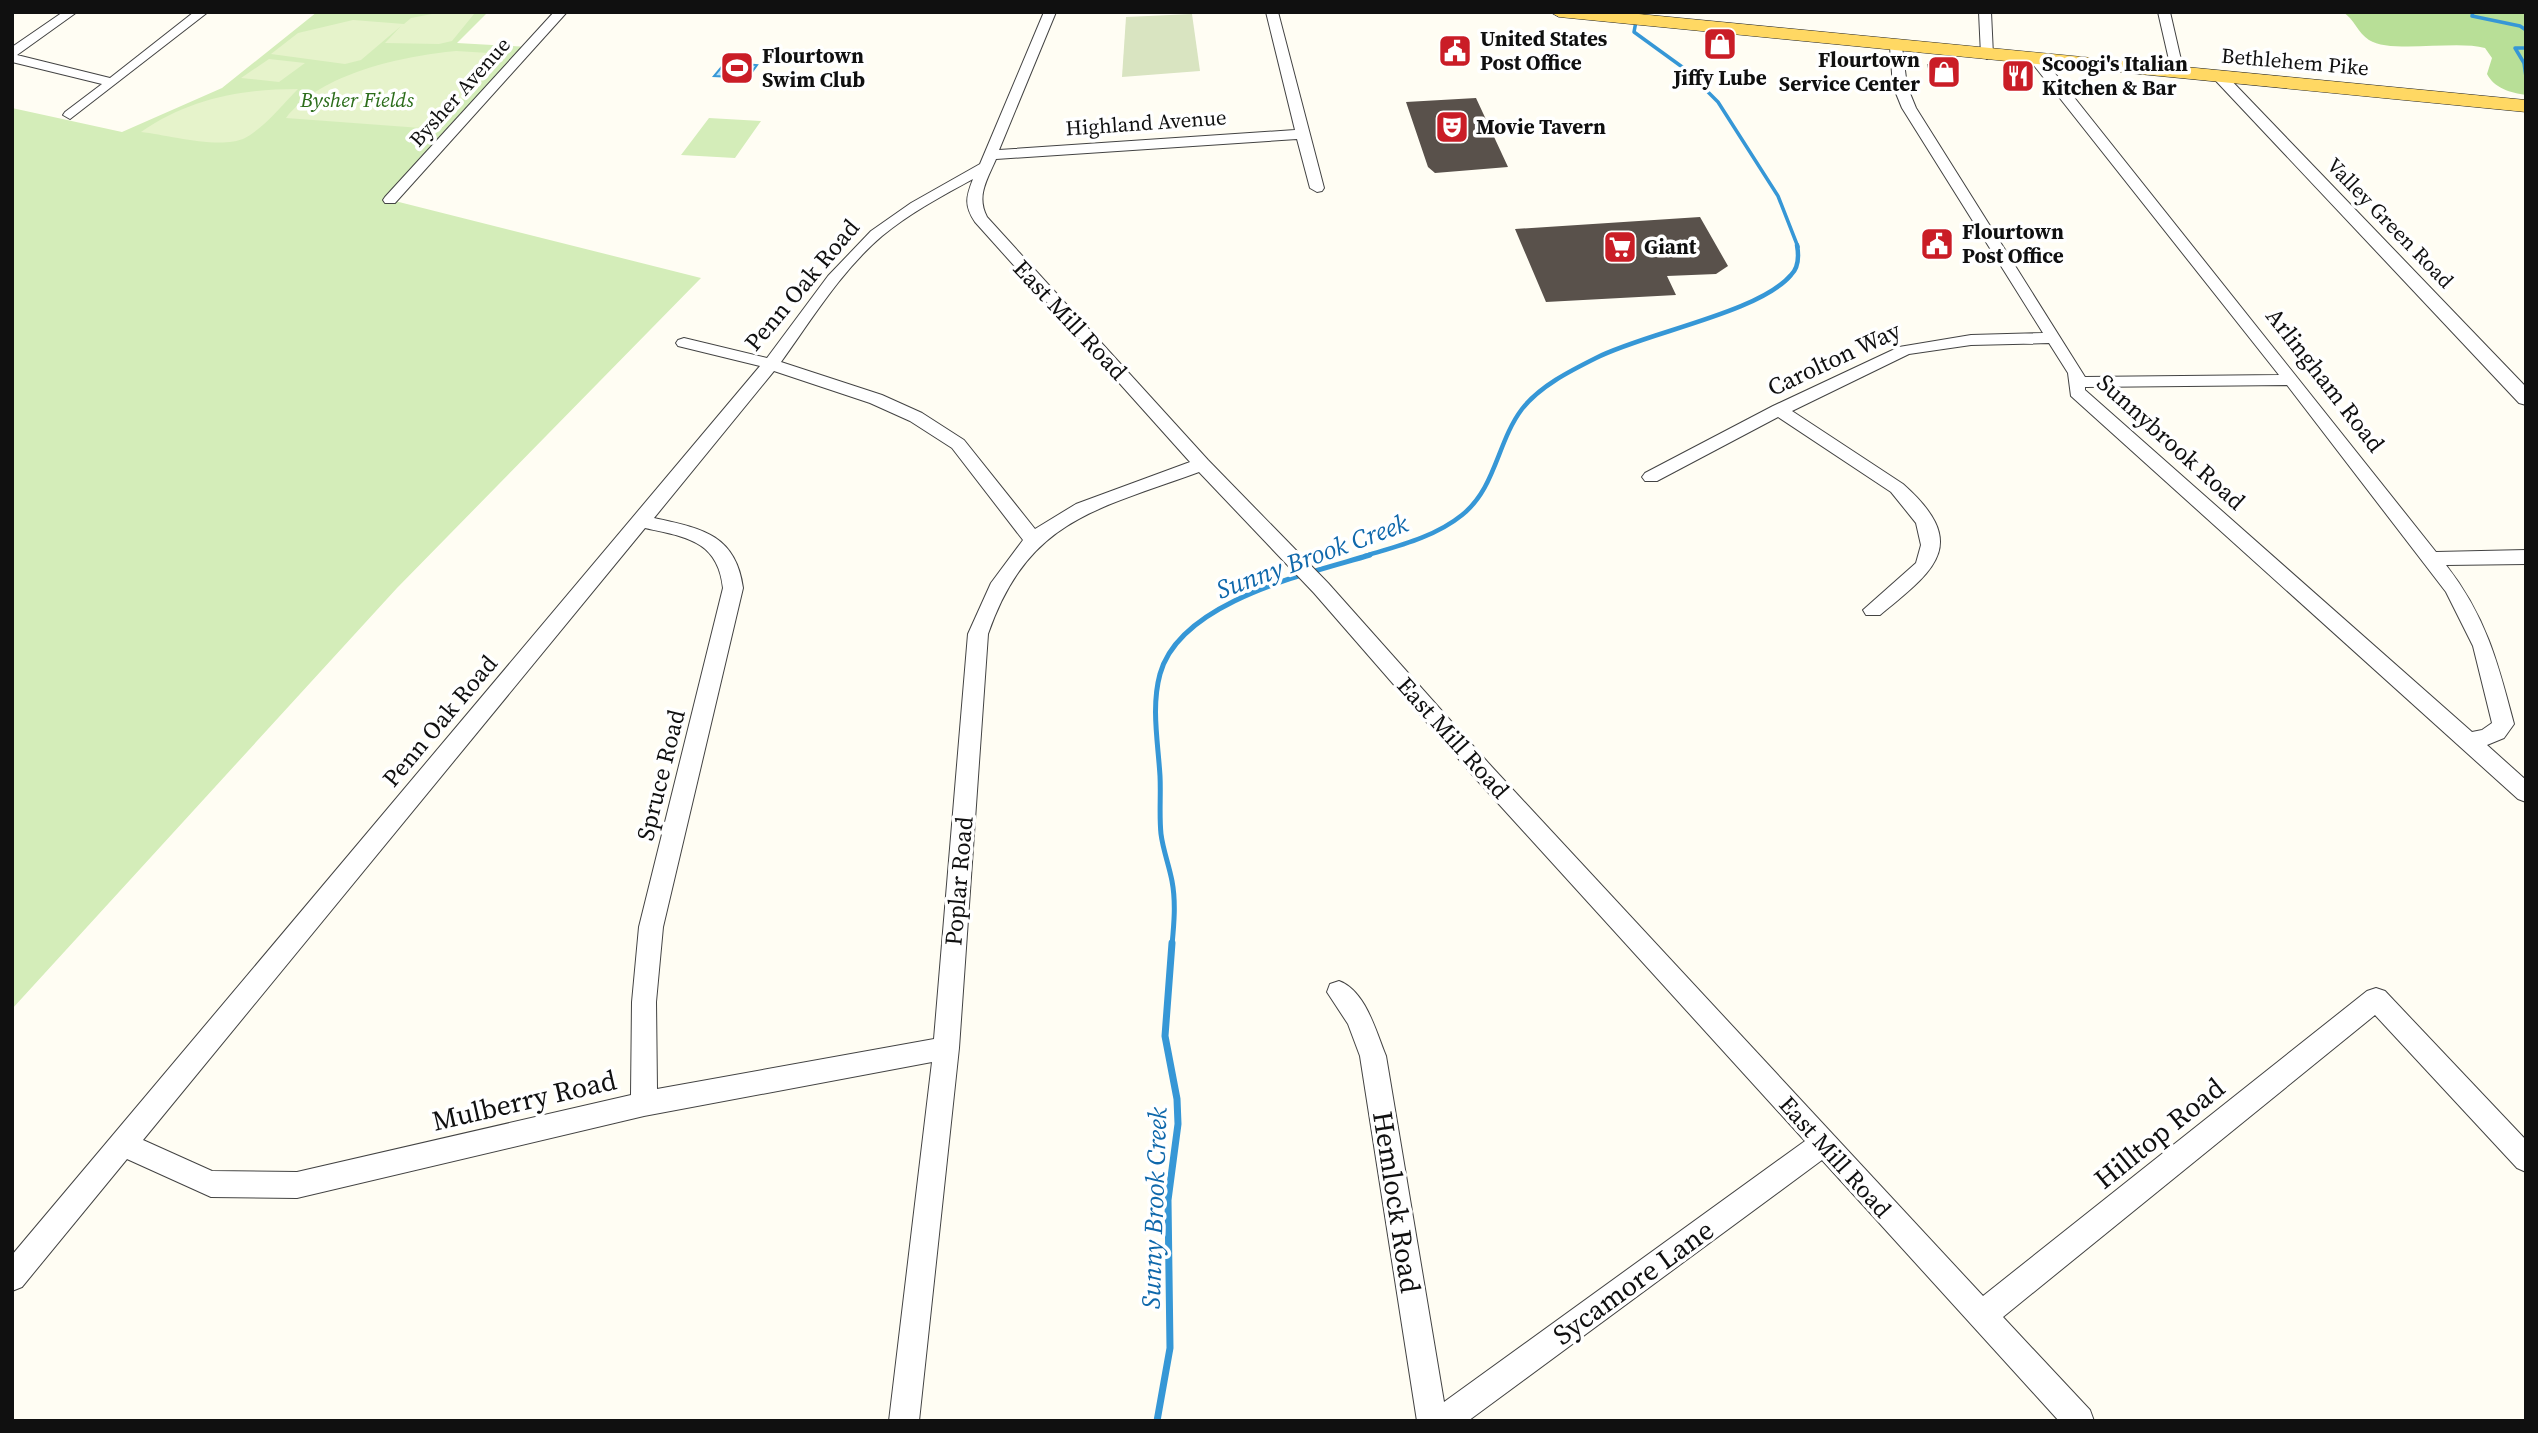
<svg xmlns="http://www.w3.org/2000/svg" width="2538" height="1433" font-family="'Source Serif 4',serif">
  <rect width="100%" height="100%" fill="#fffdf3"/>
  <path fill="#d4edb9" d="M 317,12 L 488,12 L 457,43 L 528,47 L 391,200 L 701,278 L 397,588 L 12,1009 L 12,108 L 122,132 L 222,88 Z
    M 709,118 L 761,121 L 735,158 L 681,155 Z"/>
  <path fill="#b8df97" d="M 2343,12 L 2526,12 L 2526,95 C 2511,93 2494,88 2487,74 L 2492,58 L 2485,48 C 2455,40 2391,54 2369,40 C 2358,33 2354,19 2343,12 Z"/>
  <path fill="#d9e4c1" d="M 1192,14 L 1200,71 L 1122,77 L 1126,17 Z"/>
  <path fill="#e6f3cb" d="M 432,14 L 474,14 L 452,41 L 439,44 L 385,43 L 401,26 L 361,60 L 345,64 L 271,54 L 298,33 L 353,20 L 404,24 L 411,18 Z
    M 456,51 L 505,54 L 441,121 L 421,128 L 286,118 C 321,73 403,56 456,51 Z
    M 269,59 L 305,63 L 279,82 L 241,78 Z
    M 298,89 C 282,105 265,127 245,138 C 220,150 169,135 141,132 C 189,99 241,89 298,89 Z"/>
  <path fill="#b4e0fa" stroke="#3697d6" stroke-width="2" d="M 729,58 L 747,59 L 743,64 L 757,65 L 752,72 L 738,72 L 734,77 L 714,76 Z"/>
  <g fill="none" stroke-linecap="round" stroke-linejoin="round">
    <path stroke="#3697d6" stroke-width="3.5" d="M 1633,12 L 1637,16 L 1634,32 L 1685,69 L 1718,102 L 1778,196 L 1798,247
      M 2473,12 L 2472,16 L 2520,26 L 2526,30
      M 2526,48 L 2515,48 L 2524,63 L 2526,77"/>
    <path stroke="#3697d6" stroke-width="4.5" d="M 1365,556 C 1398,546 1435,537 1462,515 C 1496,488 1497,442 1522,409 C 1540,386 1570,371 1596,358 C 1644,333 1759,313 1791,275 C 1799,267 1799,256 1797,245"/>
    <path stroke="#3697d6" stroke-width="5" d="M 1172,945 C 1174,924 1176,902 1172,881 C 1169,865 1163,850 1161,834 C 1159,815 1161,795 1160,776 C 1158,742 1151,707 1160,674 C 1180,601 1307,574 1370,555"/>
    <path stroke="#3697d6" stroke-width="7" d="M 1157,1421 L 1170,1348 L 1168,1200 L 1178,1124 L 1177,1099 L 1165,1036 L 1172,943"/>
  </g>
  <path fill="#59514b" d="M 1927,64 L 1946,66 L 1945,79 L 1930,78 Z
    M 1476,98 L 1508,167 L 1435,173 L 1428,167 L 1406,102 Z
    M 1700,217 L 1728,266 L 1716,274 L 1667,276 L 1676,295 L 1546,302 L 1515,229 Z"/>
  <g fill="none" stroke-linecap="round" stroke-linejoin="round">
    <defs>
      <path id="minor" d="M 63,12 L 77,12 L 17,55 L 110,78 L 194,12 L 208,12 L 70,119 L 63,115 L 65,112 L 102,84 L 12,62 L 12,47 Z
        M 554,12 L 567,12 L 395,203 L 385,203 L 383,200 L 385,197 Z
        M 1044,12 L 1056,12 L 999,150 L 1295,130 L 1266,12 L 1278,12 L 1324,188 L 1322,191 L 1317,192 L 1310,188 L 1297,139 L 996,159 C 987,180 976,196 987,217 L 1208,460 L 1328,583 L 1492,767 L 1983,1296 L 2367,991 L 2376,988 L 2385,991 L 2526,1140 L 2526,1172 L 2517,1168 L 2375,1015 L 2003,1317 L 2090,1410 L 2094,1421 L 2059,1421 L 1822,1160 L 1468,1421 L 1417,1421 L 1360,1056 L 1348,1024 L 1327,992 L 1330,984 L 1339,981 C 1366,991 1376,1032 1386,1056 L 1444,1402 L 1805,1141 L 1476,779 L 1314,593 L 1199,472 C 1096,510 1028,519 988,634 L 959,1048 L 919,1421 L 889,1421 L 932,1062 L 644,1116 L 297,1198 L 211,1197 L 127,1159 L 22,1287 L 12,1291 L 12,1255 L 760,366 L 678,346 L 676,343 L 678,340 L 684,338 L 767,358 L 828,276 L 871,231 L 911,203 L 980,164 ZM 973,179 C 966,197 964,205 975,222 L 1190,462 L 1076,504 L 1035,529 L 964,440 L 922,413 L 882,395 L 781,362 C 812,319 841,271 882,236 C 910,213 942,196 973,179 ZM 774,371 L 870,403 L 910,421 L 952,448 L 1023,540 L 991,583 L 968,634 L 934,1039 L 657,1089 L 656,1002 L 663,927 L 743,588 C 736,534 700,528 654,518 ZM 645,528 C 685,537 718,540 723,588 L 639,927 L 632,1002 L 631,1095 L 297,1172 L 212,1171 L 143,1140 Z
        M 1979,12 L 1991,12 L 1993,55 L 1987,59 L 1981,55 Z
        M 2158,12 L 2170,12 L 2184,73 L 2183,76 L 2173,76 L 2172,73 Z
        M 1896,43 L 1902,47 L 1907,86 L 1916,108 L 2085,377 L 2279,375 L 2032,63 L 2032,57 L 2042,57 L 2436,552 L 2526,550 L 2526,564 L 2446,565 C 2486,616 2498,663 2514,724 L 2504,738 L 2487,745 L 2526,780 L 2526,802 L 2518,799 L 2071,396 L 2068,373 L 2049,343 L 1971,345 L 1909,354 L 1792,411 L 1903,484 C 1972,545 1933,571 1880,615 L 1866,615 L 1863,610 L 1916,563 L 1921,545 L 1916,523 L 1891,492 L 1778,417 L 1657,481 L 1645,481 L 1642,477 L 1645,473 L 1773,406 L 1899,347 L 1971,335 L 2043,333 L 1902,108 L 1893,86 L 1890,47 ZM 2287,385 L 2446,592 L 2473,646 L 2492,723 L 2482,730 L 2472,732 L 2085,390 L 2085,387 Z"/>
      <path id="tertiary" d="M 2221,73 L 2226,75 L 2526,387 L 2526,405 L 2519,403 L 2216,81 L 2213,78 Z"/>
      <path id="primary" d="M 1550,12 L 1618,12 L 2526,100 L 2526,112 L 1559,17 Z"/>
    </defs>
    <use href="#minor" stroke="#434343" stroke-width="2"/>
    <use href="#tertiary" stroke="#434343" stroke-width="2"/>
    <use href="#primary" stroke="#212121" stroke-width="1"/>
    <use href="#minor" fill="#fff" fill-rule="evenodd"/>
    <use href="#tertiary" fill="#fff" fill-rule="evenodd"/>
    <use href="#primary" fill="#ffd863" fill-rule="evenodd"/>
  </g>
  <defs>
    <symbol id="shop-square" viewBox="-11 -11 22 22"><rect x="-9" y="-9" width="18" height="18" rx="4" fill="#ca1d26" stroke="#fff"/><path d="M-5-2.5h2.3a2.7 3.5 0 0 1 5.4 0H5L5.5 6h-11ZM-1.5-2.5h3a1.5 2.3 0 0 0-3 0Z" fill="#fff"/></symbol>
    <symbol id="civic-square" viewBox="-11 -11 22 22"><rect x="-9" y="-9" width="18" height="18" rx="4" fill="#ca1d26" stroke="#fff"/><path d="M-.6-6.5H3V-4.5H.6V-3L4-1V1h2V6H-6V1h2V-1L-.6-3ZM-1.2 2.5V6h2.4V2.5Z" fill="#fff"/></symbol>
    <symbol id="stadium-square" viewBox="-11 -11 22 22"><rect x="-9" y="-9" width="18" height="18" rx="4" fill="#ca1d26" stroke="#fff"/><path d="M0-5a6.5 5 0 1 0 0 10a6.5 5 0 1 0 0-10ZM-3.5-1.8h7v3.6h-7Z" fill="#fff"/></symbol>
    <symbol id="restaurant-square" viewBox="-11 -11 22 22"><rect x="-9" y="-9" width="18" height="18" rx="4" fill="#ca1d26" stroke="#fff"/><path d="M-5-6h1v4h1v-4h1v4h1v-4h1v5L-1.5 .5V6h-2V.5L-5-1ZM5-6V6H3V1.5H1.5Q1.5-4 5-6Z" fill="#fff"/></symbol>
    <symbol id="theatre-square" viewBox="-11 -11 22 22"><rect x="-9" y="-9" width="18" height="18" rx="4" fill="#ca1d26" stroke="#fff"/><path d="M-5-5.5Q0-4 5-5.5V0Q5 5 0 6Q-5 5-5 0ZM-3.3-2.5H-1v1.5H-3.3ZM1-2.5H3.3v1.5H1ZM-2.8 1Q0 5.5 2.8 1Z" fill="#fff"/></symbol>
    <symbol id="supermarket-square" viewBox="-11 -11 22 22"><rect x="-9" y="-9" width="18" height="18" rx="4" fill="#ca1d26" stroke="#fff"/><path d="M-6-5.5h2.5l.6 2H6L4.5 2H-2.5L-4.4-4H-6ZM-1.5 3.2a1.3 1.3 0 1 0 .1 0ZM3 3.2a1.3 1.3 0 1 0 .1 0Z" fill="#fff"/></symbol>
  </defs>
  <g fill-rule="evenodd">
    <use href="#shop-square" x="1701" y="25" width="38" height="38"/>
    <use href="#civic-square" x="1436" y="32" width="38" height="38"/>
    <use href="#stadium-square" x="718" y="49" width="38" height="38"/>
    <use href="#shop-square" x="1925" y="53" width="38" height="38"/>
    <use href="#restaurant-square" x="1999" y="57" width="38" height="38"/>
    <use href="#theatre-square" x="1433" y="108" width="38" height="38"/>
    <use href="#civic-square" x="1918" y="225" width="38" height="38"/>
    <use href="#supermarket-square" x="1601" y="228" width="38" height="38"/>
  </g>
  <g text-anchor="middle" stroke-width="7" stroke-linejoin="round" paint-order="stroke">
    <g font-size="21" font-weight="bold" fill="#101010" stroke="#fff" text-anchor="start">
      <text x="1480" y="46">United States<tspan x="1480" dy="24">Post Office</tspan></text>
      <text x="762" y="63">Flourtown<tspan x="762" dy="24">Swim Club</tspan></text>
      <text x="1920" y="67" text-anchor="end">Flourtown<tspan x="1920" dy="24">Service Center</tspan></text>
      <text x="2042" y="71">Scoogi's Italian<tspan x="2042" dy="24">Kitchen &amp; Bar</tspan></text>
      <text x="1720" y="85" text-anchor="middle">Jiffy Lube</text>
      <text x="1476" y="134">Movie Tavern</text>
      <text x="1962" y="239">Flourtown<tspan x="1962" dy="24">Post Office</tspan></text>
      <text x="1644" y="254">Giant</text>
    </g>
    <g font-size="21" fill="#101010" stroke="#fff">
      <text transform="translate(2295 62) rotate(5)" y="7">Bethlehem Pike</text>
      <text transform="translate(460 92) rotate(-48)" y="7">Bysher Avenue</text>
      <text transform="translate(1146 123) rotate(-4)" y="7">Highland Avenue</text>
      <text transform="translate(2390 223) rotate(46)" y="7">Valley Green Road</text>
    </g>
    <g font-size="21" font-style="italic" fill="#2c6d1b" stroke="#fff">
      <text x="357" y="107">Bysher Fields</text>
    </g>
    <g font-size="24" fill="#101010" stroke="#fff">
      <text transform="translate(802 285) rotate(-50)" y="8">Penn Oak Road</text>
      <text transform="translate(1070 320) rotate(47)" y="8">East Mill Road</text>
      <text transform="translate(1834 359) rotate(-25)" y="8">Carolton Way</text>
      <text transform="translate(2325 380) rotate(52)" y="8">Arlingham Road</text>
      <text transform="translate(2171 442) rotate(42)" y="8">Sunnybrook Road</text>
      <text transform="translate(440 721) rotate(-50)" y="8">Penn Oak Road</text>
      <text transform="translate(1453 738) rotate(48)" y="8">East Mill Road</text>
      <text transform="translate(661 775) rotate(-76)" y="8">Spruce Road</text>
      <text transform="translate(959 881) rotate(-85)" y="8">Poplar Road</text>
      <text transform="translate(1835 1157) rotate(48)" y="8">East Mill Road</text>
    </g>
    <g font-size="26" font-style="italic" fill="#0f68ab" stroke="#fff">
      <text transform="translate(1312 556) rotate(-20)" y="9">Sunny Brook Creek</text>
      <text transform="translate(1154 1208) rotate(-88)" y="9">Sunny Brook Creek</text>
    </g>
    <g font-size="28" fill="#101010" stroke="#fff">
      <text transform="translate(524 1100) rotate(-13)" y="10">Mulberry Road</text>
      <text transform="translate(2159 1133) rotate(-39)" y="10">Hilltop Road</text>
      <text transform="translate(1397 1202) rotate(81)" y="10">Hemlock Road</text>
      <text transform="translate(1633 1282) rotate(-36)" y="10">Sycamore Lane</text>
    </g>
  </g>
  <rect width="2538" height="1433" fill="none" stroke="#101010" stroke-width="28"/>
</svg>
